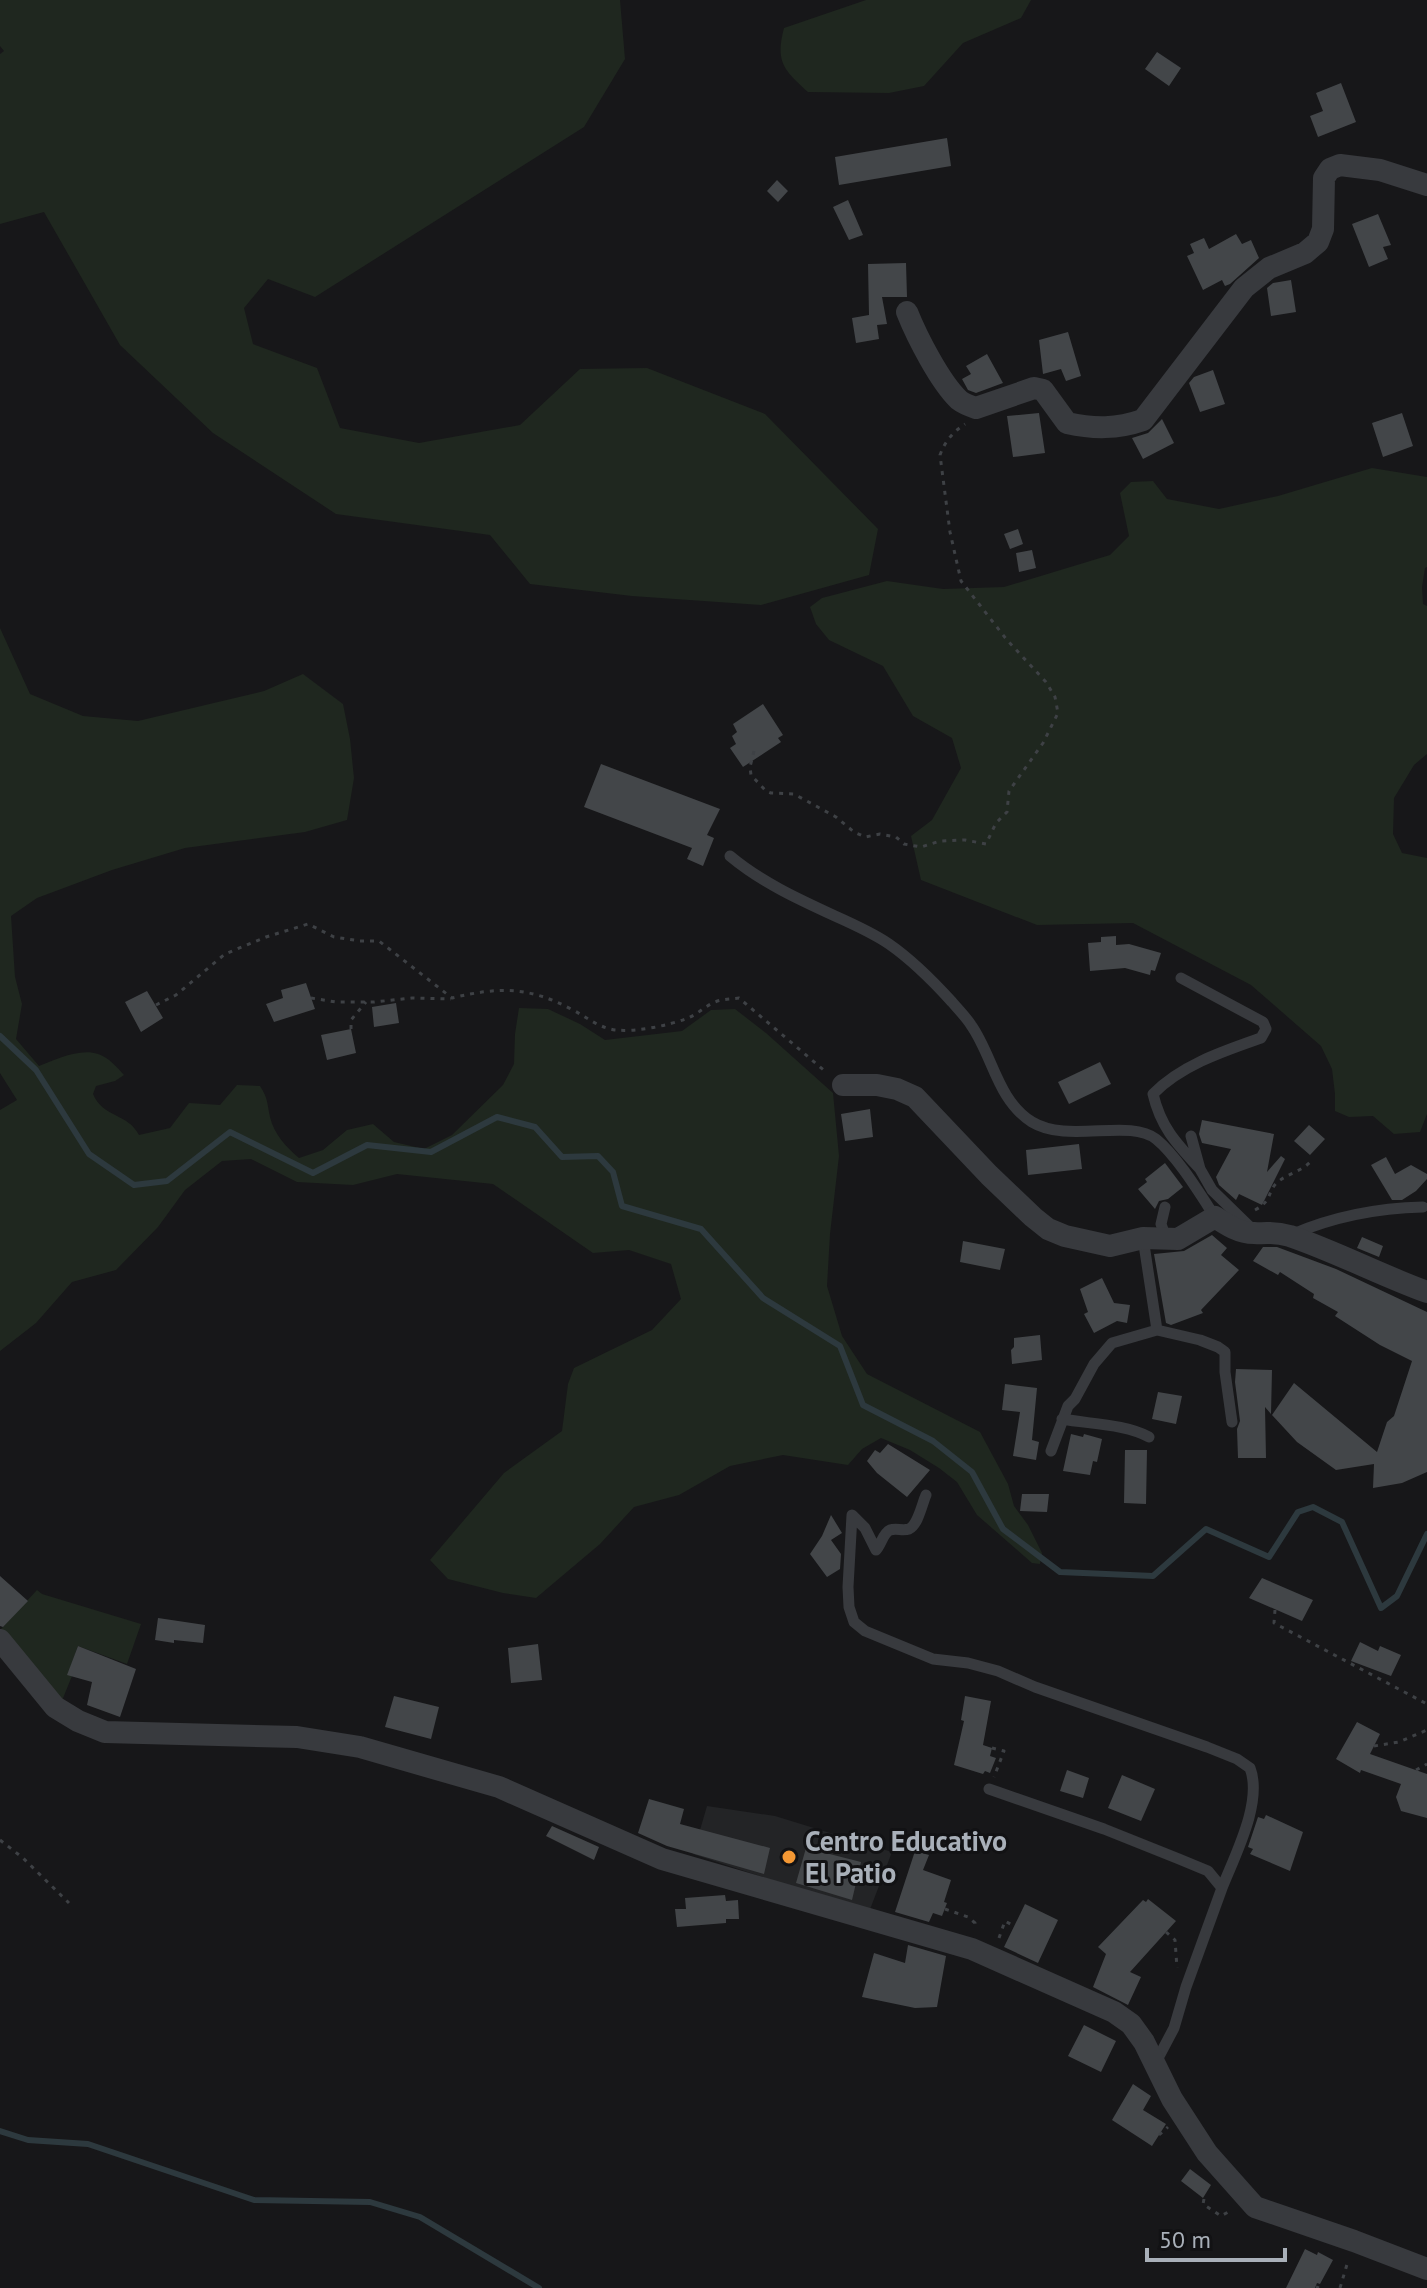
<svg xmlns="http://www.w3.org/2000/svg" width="1427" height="2288" font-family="'PT Sans',sans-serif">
  <rect width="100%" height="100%" fill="#171719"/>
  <path fill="#232426" d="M 707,1806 L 775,1816 L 892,1852 L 869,1912 L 693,1854 Z"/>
  <path fill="#1f271f" d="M 0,0 L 620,0 L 625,59 L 584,127 L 315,297 L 268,279 L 244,308 L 253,344 L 317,368 L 340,428 L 419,443 L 520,425 L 580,369 L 647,368 L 765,414 L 878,529 L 869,575 L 761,605 L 632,596 L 530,584 L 490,535 L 336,514 L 213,433 L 120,345 L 44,212 L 0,224 L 0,54 L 4,51 L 0,46 Z
    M 866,0 L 1031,0 L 1021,18 L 963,43 L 924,86 L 889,93 L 808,92 C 784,70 775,62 784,28 Z
    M 1372,468 L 1427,477 L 1427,567 L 1425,568 L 1422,587 L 1423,604 L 1427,606 L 1427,754 L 1414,765 L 1394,798 L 1393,834 L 1402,853 L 1427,858 L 1427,1114 L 1420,1132 L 1394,1134 L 1373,1116 L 1349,1117 L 1335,1111 L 1335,1094 L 1332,1069 L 1321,1046 L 1251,985 L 1133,923 L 1037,925 L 921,880 L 911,836 L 932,820 L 961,768 L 952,738 L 913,716 L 883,666 L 829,640 L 816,624 L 810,607 L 822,598 L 887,581 L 943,589 L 1004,587 L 1110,555 L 1129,536 L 1120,493 L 1131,482 L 1153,481 L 1167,499 L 1219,509 L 1278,496 Z
    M 0,628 L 30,694 L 83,716 L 138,721 L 264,691 L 303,674 L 343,704 L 350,739 L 354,778 L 347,820 L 305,832 L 185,848 L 112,870 L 37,898 L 11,916 L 15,977 L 22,1004 L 16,1039 L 39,1066 C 55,1060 79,1048 98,1054 C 108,1057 117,1067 124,1075 L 115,1081 L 96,1086 L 93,1094 C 103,1118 128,1113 139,1135 L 170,1128 L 189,1103 L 220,1105 L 237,1085 L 260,1086 C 268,1098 267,1103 270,1117 C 274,1134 286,1147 299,1158 L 323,1150 L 347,1130 L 373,1124 L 394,1142 L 424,1149 L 452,1135 L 503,1085 L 514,1064 L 515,1034 L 519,1008 L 548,1009 L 580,1024 L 605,1040 L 682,1031 L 711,1010 L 735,1009 L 766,1033 L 833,1093 L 839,1156 L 830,1234 L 827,1286 L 842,1336 L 867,1374 L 980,1432 L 1008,1484 L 1014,1506 L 1028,1525 L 1042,1553 L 1040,1564 L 1032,1563 L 977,1515 L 957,1482 L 939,1468 L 910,1450 L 881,1438 L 862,1449 L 848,1465 L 783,1455 L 730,1466 L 679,1495 L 634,1507 L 600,1544 L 536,1598 L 503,1593 L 448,1579 L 430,1560 L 504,1473 L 562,1431 L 568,1384 L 574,1368 L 652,1330 L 681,1299 L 671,1264 L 629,1250 L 593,1253 L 493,1184 L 397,1174 L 353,1185 L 297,1182 L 251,1159 L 222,1161 L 185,1190 L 158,1227 L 116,1270 L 72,1282 L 36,1323 L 0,1351 L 0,1110 L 17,1100 L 0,1073 Z
    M 37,1590 L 42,1594 L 141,1624 L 127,1664 L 78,1646 L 68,1674 L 72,1676 L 61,1703 L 0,1630 Z"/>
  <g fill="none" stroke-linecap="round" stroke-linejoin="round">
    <path stroke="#2d393e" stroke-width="6" d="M 0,1036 L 36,1070 L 89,1154 L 134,1185 L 167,1181 L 230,1132 L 313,1173 L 367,1145 L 431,1152 L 497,1117 L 535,1127 L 562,1157 L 598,1156 L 613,1172 L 622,1206 L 701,1229 L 763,1298 L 840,1346 L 863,1405 L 933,1441 L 972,1472 L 1003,1529 L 1060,1572 L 1153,1576 L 1206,1529 L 1269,1557 L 1298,1512 L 1313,1507 L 1342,1522 L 1381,1608 L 1397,1596 L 1427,1534
      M 0,2131 L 28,2140 L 88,2144 L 254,2200 L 370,2202 L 420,2217 L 539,2288"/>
  </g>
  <path fill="#434649" d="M 1157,52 L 1181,68 L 1169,86 L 1145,69 Z
    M 1341,83 L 1356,122 L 1318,137 L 1310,116 L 1323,111 L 1316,93 Z
    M 947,138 L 951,166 L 839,185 L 835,157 Z
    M 777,180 L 788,191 L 778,202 L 767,191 Z
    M 848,200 L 863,235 L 849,240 L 833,207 Z
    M 1378,214 L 1391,245 L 1383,247 L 1388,259 L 1369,267 L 1352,224 Z
    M 1236,234 L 1242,244 L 1251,240 L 1259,258 L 1230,284 L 1225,286 L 1222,280 L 1203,290 L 1187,256 L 1194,253 L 1190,244 L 1204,238 L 1209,249 Z
    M 906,263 L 907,297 L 882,297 L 887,324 L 877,325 L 879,339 L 856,343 L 852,318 L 869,315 L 868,264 Z
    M 1291,280 L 1296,312 L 1271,316 L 1267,288 L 1273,283 Z
    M 1068,332 L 1081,376 L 1066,381 L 1061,369 L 1043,374 L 1039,340 Z
    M 987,354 L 1003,383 L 976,393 L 968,390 L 962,379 L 971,374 L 966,366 Z
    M 1213,370 L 1225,404 L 1200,412 L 1189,383 L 1194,377 Z
    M 1039,413 L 1045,453 L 1013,457 L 1007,416 Z
    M 1402,413 L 1413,446 L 1383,457 L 1372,423 Z
    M 1162,419 L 1174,443 L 1143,459 L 1132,438 L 1148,433 Z
    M 1018,529 L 1023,544 L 1010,549 L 1004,534 Z
    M 1032,550 L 1036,568 L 1019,572 L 1016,553 Z
    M 763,704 L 783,735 L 778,738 L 781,742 L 743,767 L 730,748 L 736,744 L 732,736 L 737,732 L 733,724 Z
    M 601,764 L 720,809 L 707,835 L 714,838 L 703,866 L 687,859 L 692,848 L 584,807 Z
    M 1116,936 L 1116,945 L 1129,944 L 1161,953 L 1155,971 L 1151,970 L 1150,975 L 1125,968 L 1090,971 L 1088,943 L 1101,942 L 1101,937 Z
    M 306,983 L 315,1009 L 274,1022 L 266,1004 L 283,998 L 281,990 Z
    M 147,991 L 163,1018 L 141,1032 L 125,1002 Z
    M 396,1003 L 399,1023 L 374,1027 L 372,1007 Z
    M 351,1029 L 356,1053 L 327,1060 L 321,1035 Z
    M 1100,1062 L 1111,1084 L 1069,1104 L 1058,1082 Z
    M 870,1109 L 873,1137 L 845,1141 L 841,1114 Z
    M 1202,1120 L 1274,1134 L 1267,1172 L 1281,1156 L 1285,1159 L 1262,1205 L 1239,1194 L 1236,1200 L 1219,1185 L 1216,1177 L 1231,1149 L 1202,1143 L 1199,1134 Z
    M 1309,1125 L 1325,1139 L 1310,1155 L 1294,1141 Z
    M 1079,1144 L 1082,1169 L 1028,1175 L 1026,1150 Z
    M 1386,1157 L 1395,1174 L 1411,1165 L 1427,1174 L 1427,1179 L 1416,1191 L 1402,1200 L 1392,1200 L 1371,1165 Z
    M 1165,1163 L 1183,1187 L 1168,1199 L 1159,1201 L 1155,1209 L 1138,1189 L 1147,1182 L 1145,1179 Z
    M 1212,1235 L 1227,1248 L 1221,1255 L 1239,1270 L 1201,1310 L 1203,1313 L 1171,1325 L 1166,1323 L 1154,1254 L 1184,1251 Z
    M 1362,1237 L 1383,1246 L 1379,1257 L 1357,1248 Z
    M 963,1241 L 1005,1249 L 1000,1270 L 960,1262 Z
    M 1277,1247 L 1336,1269 L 1427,1312 L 1427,1472 L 1402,1483 L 1373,1488 L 1374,1464 L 1336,1470 L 1297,1442 L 1272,1415 L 1294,1383 L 1377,1452 L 1387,1422 L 1394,1416 L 1412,1361 L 1380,1345 L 1335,1316 L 1338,1312 L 1313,1298 L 1314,1294 L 1280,1272 L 1278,1275 L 1253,1261 L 1263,1247 Z
    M 1102,1278 L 1114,1303 L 1130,1305 L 1127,1323 L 1117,1321 L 1094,1333 L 1084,1314 L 1088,1312 L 1080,1289 Z
    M 1040,1335 L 1042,1360 L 1012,1364 L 1011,1350 L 1014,1347 L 1014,1338 Z
    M 1236,1369 L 1272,1370 L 1271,1414 L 1265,1407 L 1266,1458 L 1238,1458 L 1237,1429 L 1240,1421 L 1235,1382 Z
    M 1005,1384 L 1037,1388 L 1032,1440 L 1039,1442 L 1036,1460 L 1013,1456 L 1020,1412 L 1002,1410 Z
    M 1158,1392 L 1182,1396 L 1176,1424 L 1152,1419 Z
    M 1071,1434 L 1083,1437 L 1084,1434 L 1102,1439 L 1097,1462 L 1093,1461 L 1090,1475 L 1063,1471 Z
    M 888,1444 L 930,1470 L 907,1497 L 877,1473 L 867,1461 L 875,1450 L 880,1453 Z
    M 1125,1450 L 1147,1450 L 1146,1504 L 1124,1503 Z
    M 1022,1494 L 1049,1494 L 1047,1512 L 1020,1511 Z
    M 831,1515 L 842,1533 L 831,1540 L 841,1554 L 840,1569 L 827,1577 L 810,1554 L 822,1536 Z
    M 0,1576 L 28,1601 L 3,1627 L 0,1626 Z
    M 1262,1578 L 1313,1600 L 1302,1621 L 1249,1598 Z
    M 158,1618 L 205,1625 L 203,1643 L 174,1640 L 174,1643 L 155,1640 Z
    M 1360,1642 L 1378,1651 L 1380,1646 L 1401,1655 L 1391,1676 L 1351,1661 Z
    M 538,1644 L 542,1680 L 511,1683 L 508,1648 Z
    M 78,1646 L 136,1669 L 120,1717 L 87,1705 L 92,1682 L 67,1675 Z
    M 394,1696 L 439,1707 L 431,1739 L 385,1727 Z
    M 965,1696 L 991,1701 L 983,1745 L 992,1748 L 990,1756 L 996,1758 L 990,1773 L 985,1771 L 983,1774 L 954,1765 L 964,1721 L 961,1720 Z
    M 1357,1722 L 1380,1734 L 1370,1754 L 1427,1774 L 1427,1818 L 1401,1811 L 1396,1797 L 1401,1784 L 1361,1770 L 1360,1773 L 1336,1759 Z
    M 1067,1770 L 1089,1778 L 1083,1798 L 1060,1791 Z
    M 1122,1775 L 1155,1789 L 1141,1821 L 1108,1808 Z
    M 649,1799 L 684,1809 L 680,1824 L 770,1848 L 764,1874 L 667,1846 L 638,1833 Z
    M 1266,1815 L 1303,1832 L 1290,1871 L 1250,1854 L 1253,1849 L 1248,1847 L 1258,1817 L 1264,1819 Z
    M 552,1826 L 599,1847 L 594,1860 L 546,1836 Z
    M 806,1848 L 861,1862 L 852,1900 L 796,1883 Z
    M 915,1851 L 929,1855 L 923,1870 L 951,1880 L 944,1902 L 947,1903 L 942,1916 L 933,1913 L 929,1922 L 895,1912 Z
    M 725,1895 L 726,1901 L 738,1900 L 739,1919 L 726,1919 L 726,1923 L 677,1927 L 675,1909 L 686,1909 L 685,1898 Z
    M 1148,1899 L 1176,1921 L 1130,1972 L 1141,1977 L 1128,2005 L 1093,1987 L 1106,1954 L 1098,1947 L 1143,1900 L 1146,1902 Z
    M 1025,1904 L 1058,1920 L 1038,1963 L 1004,1947 Z
    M 908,1945 L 946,1956 L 937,2007 L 915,2008 L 862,1997 L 874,1953 L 905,1963 Z
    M 1084,2025 L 1116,2041 L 1101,2072 L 1068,2056 Z
    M 1133,2084 L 1151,2096 L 1143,2110 L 1166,2124 L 1152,2146 L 1112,2120 Z
    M 1190,2169 L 1211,2185 L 1203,2198 L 1181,2181 Z
    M 1305,2249 L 1317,2255 L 1318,2252 L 1333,2260 L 1320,2284 L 1317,2283 L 1315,2288 L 1286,2288 Z"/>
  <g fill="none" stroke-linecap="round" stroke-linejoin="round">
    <path stroke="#3e4145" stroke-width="3" stroke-dasharray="4 6" stroke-linecap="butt" d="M 754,751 L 750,767 L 751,775 L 766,791 L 771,793 L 794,794 L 836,817 L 854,832 L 865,837 L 880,834 L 896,837 L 904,844 L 921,847 L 940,841 L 965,840 L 986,844 L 996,823 L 1007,812 L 1009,791 L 1043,743 L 1058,713 L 1055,697 L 1046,682 L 1007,640 L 961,581 L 950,532 L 940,455 C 945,441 953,432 965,424
      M 311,998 L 336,1002 L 374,1002 L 412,998 L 451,999
      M 156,1005 L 176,995 L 225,954 L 266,937 L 308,924 L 334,937 L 360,941 L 379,941 L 452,998 C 498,987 528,986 571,1009 C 587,1017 597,1027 615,1030 C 637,1032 667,1026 688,1018 C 698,1014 705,1006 715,1002 C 722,999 731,999 739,998 L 826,1072
      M 351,1029 L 351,1020 L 366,1002
      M 1255,1210 C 1274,1200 1266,1191 1279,1181 C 1289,1173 1303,1171 1312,1160
      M 1275,1610 L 1274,1623 L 1427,1704
      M 1374,1746 L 1399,1742 L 1427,1730
      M 992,1748 L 1004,1751 L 994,1777
      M 1416,1770 L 1427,1764
      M 0,1840 L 23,1858 L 69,1903
      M 945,1909 L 968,1917 L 975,1923 L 974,1929
      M 1166,1932 L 1175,1940 L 1177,1968
      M 999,1938 L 1005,1921 L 1014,1926
      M 1159,2135 L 1168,2127
      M 1204,2199 L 1203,2204 L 1221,2216 L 1232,2210
      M 1316,2287 L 1319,2288
      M 1340,2288 L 1348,2261"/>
    <path stroke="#383a3e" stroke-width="11" d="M 730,856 C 761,882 798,899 835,916 C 853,924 873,933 889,944 C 912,960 933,981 952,1002 C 958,1009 966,1017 971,1025 C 993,1056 997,1100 1032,1122 C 1068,1144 1129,1118 1156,1139 C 1177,1156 1200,1194 1215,1217
      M 1181,978 L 1263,1022 L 1266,1029 L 1261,1038 C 1224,1051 1181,1065 1153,1094 C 1161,1128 1177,1144 1200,1169
      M 1191,1136 L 1200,1169 L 1212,1190 L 1253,1230
      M 1165,1207 L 1161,1224 L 1166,1238
      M 1293,1234 C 1333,1217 1379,1208 1423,1207
      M 1143,1238 L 1157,1330
      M 1062,1419 C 1089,1424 1126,1424 1149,1437
      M 1051,1451 L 1068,1406 L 1075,1399 L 1094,1364 L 1112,1343 L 1157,1330 L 1200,1340 L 1218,1347 L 1225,1352 L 1225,1372 L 1232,1422
      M 926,1495 C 922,1504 918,1525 909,1529 C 903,1531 896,1528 890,1530 C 883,1533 881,1545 876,1550 L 865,1528 L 852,1515 L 848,1587 L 849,1607 L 854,1622 L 865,1631 L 933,1659 L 968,1663 L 998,1671 L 1035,1687 L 1207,1747 L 1237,1759 L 1250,1768 C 1263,1802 1235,1855 1222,1888
      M 989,1789 L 1104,1829 L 1179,1859 L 1208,1871 L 1222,1888 L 1186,1987 L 1174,2028 L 1155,2064"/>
    <path stroke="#383a3e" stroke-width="22" d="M 907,312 C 917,337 940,382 959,400 C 964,404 970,406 976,408 L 1034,388 L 1043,390 L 1067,423 C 1094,429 1117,429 1143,420 L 1244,288 L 1269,268 L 1305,253 L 1318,242 L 1323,229 L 1324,178 L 1330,169 L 1340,165 L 1380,170 L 1427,185
      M 843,1085 L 877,1085 L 897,1089 L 915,1097 L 989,1175 L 1033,1217 L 1048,1229 L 1065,1236 L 1110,1246 L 1143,1238 L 1178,1239 L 1215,1217 C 1227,1225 1239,1233 1254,1233 C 1270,1234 1273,1231 1290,1236 C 1337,1252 1380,1275 1427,1292
      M 0,1640 L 55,1707 L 78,1721 L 105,1732 L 297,1737 L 360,1747 L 499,1787 L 662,1859 L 972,1949 L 1114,2012 L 1131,2024 L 1144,2042 L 1172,2099 L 1207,2153 L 1255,2207 L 1354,2241 L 1427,2269"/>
  </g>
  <circle fill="#f49834" stroke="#121214" stroke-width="3" cx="789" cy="1857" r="8"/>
  <g text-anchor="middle" stroke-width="6" stroke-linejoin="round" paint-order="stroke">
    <g font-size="28" font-weight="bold" fill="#a9b0b9" stroke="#121214" text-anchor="start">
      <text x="805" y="1851">Centro Educativo<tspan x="805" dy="32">El Patio</tspan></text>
    </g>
  </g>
  <path d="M1147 2248v12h138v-12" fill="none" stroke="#a9b0b9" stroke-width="4"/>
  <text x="1159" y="2248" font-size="24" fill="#a9b0b9" stroke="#121214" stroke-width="6" paint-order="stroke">50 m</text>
</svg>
